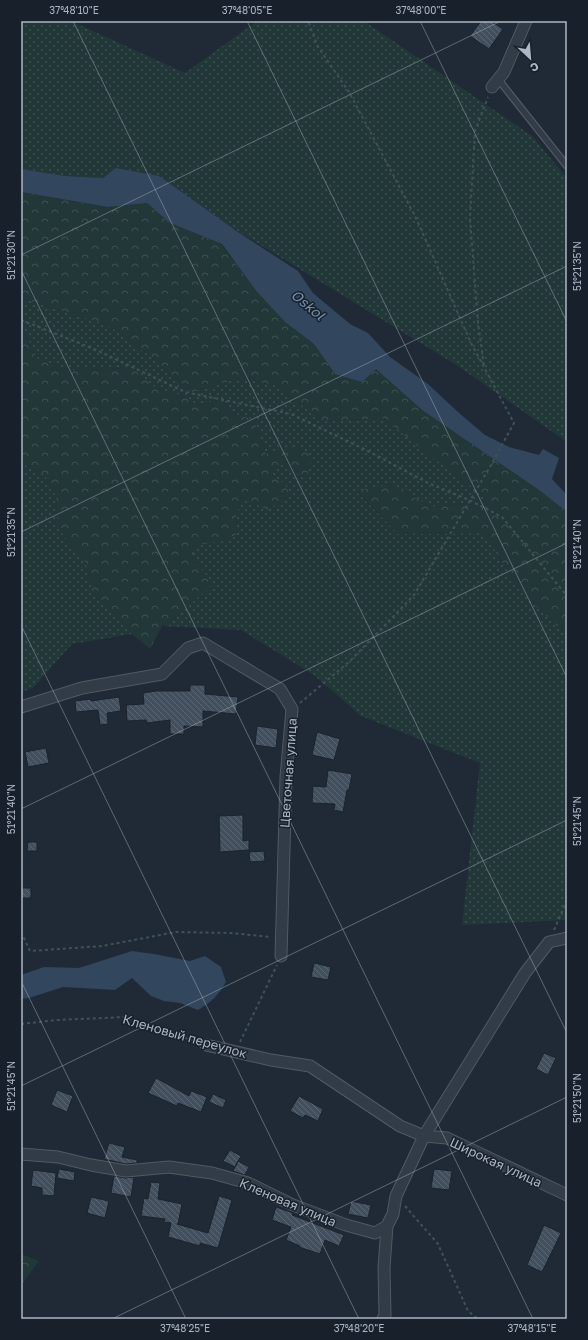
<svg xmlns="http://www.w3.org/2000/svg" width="588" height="1340" font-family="'Golos Text',sans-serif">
  <defs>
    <pattern id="grass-dots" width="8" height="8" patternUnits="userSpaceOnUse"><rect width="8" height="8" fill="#223738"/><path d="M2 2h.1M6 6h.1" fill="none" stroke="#3f5253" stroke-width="1.8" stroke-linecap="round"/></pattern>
    <pattern id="forest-crowns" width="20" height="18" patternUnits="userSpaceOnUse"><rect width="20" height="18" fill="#223738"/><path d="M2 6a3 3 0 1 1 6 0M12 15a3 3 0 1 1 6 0" fill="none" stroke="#3f5253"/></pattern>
    <pattern id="building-back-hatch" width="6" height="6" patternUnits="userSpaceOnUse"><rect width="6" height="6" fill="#424f5e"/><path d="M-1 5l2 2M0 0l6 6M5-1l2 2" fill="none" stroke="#5b6673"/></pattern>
  </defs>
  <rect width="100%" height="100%" fill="#1f2a36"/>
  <path fill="url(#grass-dots)" d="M 21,21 L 71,21 L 185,73 L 257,21 L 364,21 L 532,136 L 567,178 L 567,442 L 458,366 L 143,173 L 116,168 L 103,178 L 65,176 L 21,169 Z
    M 21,298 L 108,325 L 146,353 L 192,392 L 240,378 L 274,385 L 323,421 L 384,418 L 419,447 L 489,500 L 431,507 L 391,484 L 357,492 L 398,534 L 484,533 L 520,591 L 567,635 L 567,920 L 462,925 L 480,763 L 361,716 L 314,675 L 241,630 L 162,626 L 179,615 L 206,575 L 192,558 L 196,544 L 223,541 L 237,534 L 236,514 L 244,498 L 290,496 L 285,484 L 272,475 L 293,446 L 266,454 L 254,420 L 236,414 L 222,399 L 198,405 L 180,395 L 157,389 L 132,368 L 70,370 L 38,359 L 23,330 L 21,331 Z
    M 21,463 L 45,475 L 56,496 L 58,528 L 86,563 L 93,595 L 113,612 L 132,634 L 72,644 L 33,688 L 21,692 Z"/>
  <path fill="url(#forest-crowns)" d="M 21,192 L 108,207 L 147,203 L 170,223 L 221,244 L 257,292 L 285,322 L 314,344 L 335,374 L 376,369 L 422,410 L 539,490 L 567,512 L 567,635 L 520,591 L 484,533 L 398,534 L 357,491 L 391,484 L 431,507 L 489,500 L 419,447 L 384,418 L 323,421 L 274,385 L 240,378 L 192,392 L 146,353 L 108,325 L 21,298 Z
    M 23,330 L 38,359 L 70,370 L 132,368 L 157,389 L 180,395 L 198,405 L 222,399 L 236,414 L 254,420 L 266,454 L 293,446 L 312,456 L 306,480 L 282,464 L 272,475 L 285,484 L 290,496 L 268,510 L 244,499 L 236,514 L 237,534 L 223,541 L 196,545 L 192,558 L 206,575 L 211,586 L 179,615 L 162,626 L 150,649 L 132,634 L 113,612 L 93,595 L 86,563 L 58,528 L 56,496 L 45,475 L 21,463 L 21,331 Z
    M 21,1254 L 39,1261 L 21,1285 Z"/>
  <path fill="#32465e" d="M 116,168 L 159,176 L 238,232 L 298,271 L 313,293 L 350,324 L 368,333 L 390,357 L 428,384 L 459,413 L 485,435 L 509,447 L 539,455 L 543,449 L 559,458 L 552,479 L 567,495 L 567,512 L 539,490 L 422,410 L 376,369 L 362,382 L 335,374 L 314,344 L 285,322 L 257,292 L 222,244 L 170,223 L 147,203 L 108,207 L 21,192 L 21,169 L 65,176 L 103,178 Z
    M 132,951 L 154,954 L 190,961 L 205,956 L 221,967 L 226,982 C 219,994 211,1003 198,1010 L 180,1003 L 164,1001 L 151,996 L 132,978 L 115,990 L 63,987 L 29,998 L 21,999 L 21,975 L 44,967 L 79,968 Z"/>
  <path fill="url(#building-back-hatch)" stroke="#1a232d" d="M 481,21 L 491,21 L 503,29 L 489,49 L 470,36 Z
    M 190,685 L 205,685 L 205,694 L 238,697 L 236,714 L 203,711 L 203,727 L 184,726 L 184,734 L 170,734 L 170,720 L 147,723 L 146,720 L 127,721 L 126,705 L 144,704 L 143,693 L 156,691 L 190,691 Z
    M 119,697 L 121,711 L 107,713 L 108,724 L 100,725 L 98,710 L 76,712 L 75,701 L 91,699 L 91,701 Z
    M 257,726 L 278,729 L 276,748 L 255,745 Z
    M 317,732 L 340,739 L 334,760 L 312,755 Z
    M 46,748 L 49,763 L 28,767 L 25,752 Z
    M 328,770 L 352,774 L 349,790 L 347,790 L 343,812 L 334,810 L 335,804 L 312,803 L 313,786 L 326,787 Z
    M 243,815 L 243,841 L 249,840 L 249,850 L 220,852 L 219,816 Z
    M 28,842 L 37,842 L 37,851 L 27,851 Z
    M 264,851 L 265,861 L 250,862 L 249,852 Z
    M 21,888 L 31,888 L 31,898 L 21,898 Z
    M 314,963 L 331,967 L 328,980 L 311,977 Z
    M 544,1053 L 556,1058 L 548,1075 L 536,1069 Z
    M 156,1078 L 189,1096 L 191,1091 L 207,1097 L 201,1112 L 178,1103 L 177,1106 L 148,1093 Z
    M 57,1090 L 73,1096 L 67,1112 L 51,1105 Z
    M 213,1094 L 226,1100 L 223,1108 L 209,1102 Z
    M 299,1096 L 323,1109 L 318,1121 L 305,1115 L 303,1118 L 290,1111 Z
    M 109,1143 L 125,1147 L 122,1157 L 137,1160 L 137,1163 L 126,1164 L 104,1159 Z
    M 230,1150 L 241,1156 L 235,1167 L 223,1161 Z
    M 238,1161 L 249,1167 L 245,1175 L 233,1171 Z
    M 59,1169 L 75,1172 L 74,1181 L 57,1178 Z
    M 434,1169 L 452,1171 L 449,1190 L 431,1188 Z
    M 33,1170 L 56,1173 L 54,1196 L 42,1195 L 42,1188 L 31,1186 Z
    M 114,1176 L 125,1178 L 134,1177 L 131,1197 L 111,1193 Z
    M 151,1182 L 160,1183 L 158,1199 L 182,1204 L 178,1224 L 177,1224 L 208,1233 L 219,1196 L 232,1200 L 218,1248 L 200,1243 L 200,1246 L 168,1237 L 171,1223 L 164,1222 L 165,1219 L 141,1216 L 144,1198 L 148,1199 Z
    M 91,1197 L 109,1201 L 105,1218 L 87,1213 Z
    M 351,1201 L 371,1205 L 368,1218 L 348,1214 Z
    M 276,1207 L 293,1213 L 292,1215 L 344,1235 L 339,1246 L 325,1240 L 320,1254 L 299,1247 L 300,1246 L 286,1240 L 291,1227 L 272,1220 Z
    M 544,1225 L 561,1233 L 542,1272 L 527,1265 Z"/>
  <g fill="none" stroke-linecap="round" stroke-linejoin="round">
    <defs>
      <path id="service" d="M 498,79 L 567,166"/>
      <path id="minor" d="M 492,87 L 504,72 L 526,21
        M 21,707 L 82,688 L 162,674 L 188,648 L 203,643 L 280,689 L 292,709 L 286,777 L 281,956
        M 206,1045 L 271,1060 L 310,1066 L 400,1126 L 424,1136 L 525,973 L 549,942 L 567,938
        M 21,1154 L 58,1157 L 91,1165 L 126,1171 L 169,1167 L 212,1173 L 248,1183 L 293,1205 L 346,1225 L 375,1233 L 387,1226
        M 383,1319 L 385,1315 L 384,1268 L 387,1226 L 393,1214 L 396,1196 L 424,1136 L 447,1138 L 567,1195"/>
    </defs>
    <use href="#service" stroke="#505965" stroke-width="8"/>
    <use href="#minor" stroke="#505965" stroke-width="13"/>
    <path stroke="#3e5355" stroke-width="2" stroke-dasharray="3 3" stroke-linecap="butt" d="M 21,320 L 94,349 L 185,392 L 291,414 L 368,451 L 428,483 L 469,500 L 502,517 L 567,596
      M 484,365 L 478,323 L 470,218 L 475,131 L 488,97
      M 300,703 L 350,661 L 414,595 L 491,465 L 514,423 L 471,343 L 416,218 L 349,92 L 318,47 L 308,21
      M 554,930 L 567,900
      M 21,932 L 30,951 L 102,946 L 176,932 L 231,933 L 271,937
      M 21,1024 L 57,1020 L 125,1017 L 197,1042
      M 240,1042 L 277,965
      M 405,1206 L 438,1244 L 468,1311 L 478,1319"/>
    <use href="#service" stroke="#323c46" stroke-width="5.5"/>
    <use href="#minor" stroke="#323c46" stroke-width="11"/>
  </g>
  <path fill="none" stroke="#acb6c4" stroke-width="1" stroke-opacity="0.45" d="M 73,21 L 567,1033M 247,21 L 567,678M 420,21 L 567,322M 21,255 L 501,21M 21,270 L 533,1319M 21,532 L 567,266M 21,625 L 359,1319M 21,809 L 567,543M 21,981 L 186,1319M 21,1086 L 567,820M 112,1319 L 567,1097"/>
  <g text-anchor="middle" stroke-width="3" stroke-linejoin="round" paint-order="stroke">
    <g font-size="13" fill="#acb6c4" stroke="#18212b">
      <text transform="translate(288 773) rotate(-86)" y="5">Цветочная улица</text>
      <text transform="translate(185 1036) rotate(16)" y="5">Кленовый переулок</text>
      <text transform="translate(496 1162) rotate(25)" y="5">Широкая улица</text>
      <text transform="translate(288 1202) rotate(23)" y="5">Кленовая улица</text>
    </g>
    <g font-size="14" font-style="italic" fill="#748eac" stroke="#18212b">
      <text transform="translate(308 305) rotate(40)" y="5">Oskol</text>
    </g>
  </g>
  <rect width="588" height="1340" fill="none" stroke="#18212b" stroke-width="44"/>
  <g transform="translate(530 58) rotate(154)" stroke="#18212b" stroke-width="3" paint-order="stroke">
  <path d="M0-3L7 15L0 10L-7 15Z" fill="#acb6c4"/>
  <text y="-6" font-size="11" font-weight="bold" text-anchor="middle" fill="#acb6c4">С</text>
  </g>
  <rect x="22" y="22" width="544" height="1296" fill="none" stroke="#acb6c4" stroke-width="1.5"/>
  <g font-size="10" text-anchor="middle" fill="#acb6c4">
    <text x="74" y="14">37°48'10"E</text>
    <text x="247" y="14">37°48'05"E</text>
    <text x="421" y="14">37°48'00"E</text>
    <text transform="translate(11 255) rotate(-90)" y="4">51°21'30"N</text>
    <text transform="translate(577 266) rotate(-90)" y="4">51°21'35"N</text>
    <text transform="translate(11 532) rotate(-90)" y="4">51°21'35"N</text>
    <text transform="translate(577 544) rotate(-90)" y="4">51°21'40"N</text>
    <text transform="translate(11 809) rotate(-90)" y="4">51°21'40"N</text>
    <text transform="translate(577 821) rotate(-90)" y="4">51°21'45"N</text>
    <text transform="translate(11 1086) rotate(-90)" y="4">51°21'45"N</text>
    <text transform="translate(577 1098) rotate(-90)" y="4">51°21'50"N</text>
    <text x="185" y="1332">37°48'25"E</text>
    <text x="359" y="1332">37°48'20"E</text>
    <text x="532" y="1332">37°48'15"E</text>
  </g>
</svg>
